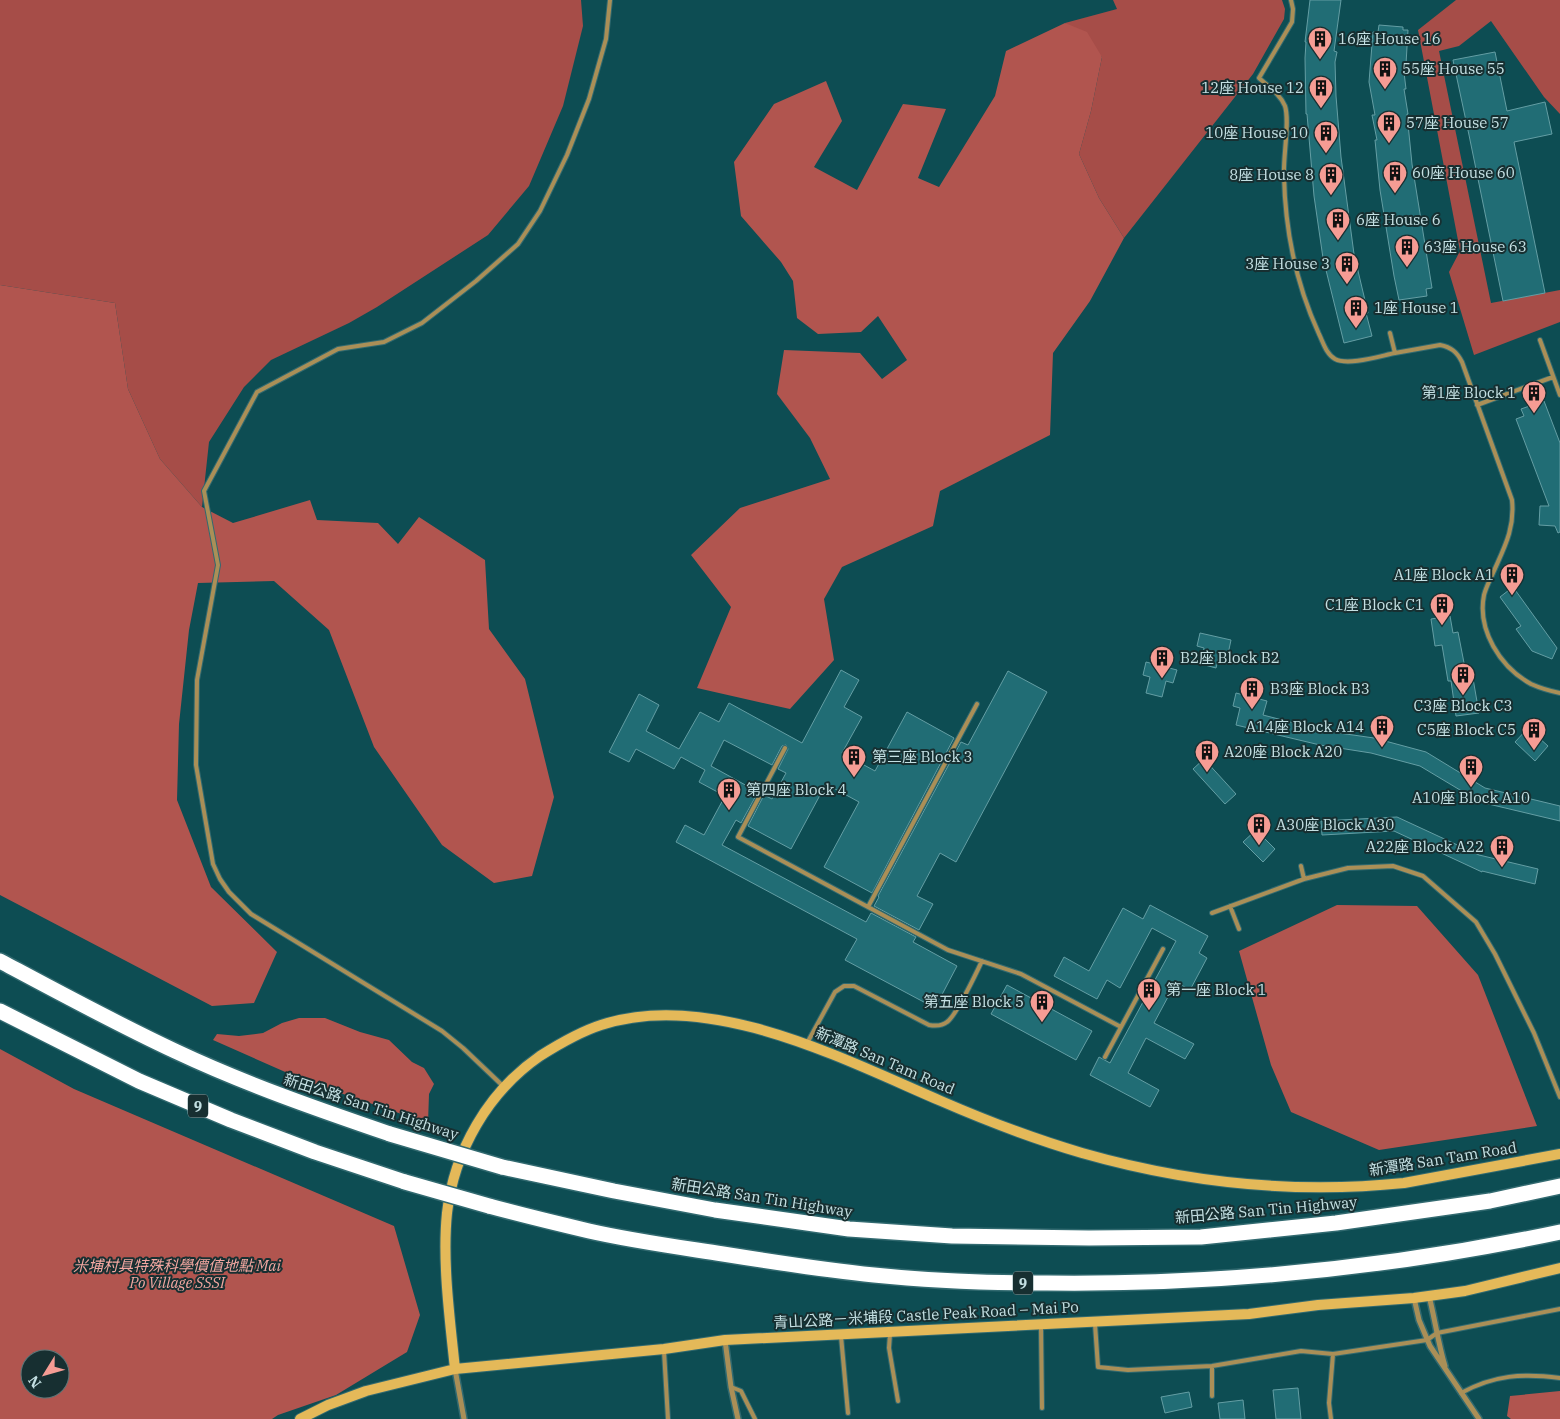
<svg xmlns="http://www.w3.org/2000/svg" width="1560" height="1419" font-family="'IBM Plex Serif','Noto Sans TC',serif">
  <rect width="100%" height="100%" fill="#0d4d53"/>
  <path fill="#a64d48" d="M 0,0 L 581,0 L 583,26 L 563,106 L 529,186 L 488,235 L 377,307 L 349,323 L 271,360 L 244,387 L 209,442 L 202,507 L 160,459 L 128,389 L 115,303 L 0,285 Z
    M 1113,0 L 1282,0 L 1285,9 L 1284,19 L 1253,74 L 1124,238 L 1099,198 L 1079,154 L 1091,111 L 1102,57 L 1065,23 L 1117,9 Z
    M 1456,0 L 1560,0 L 1560,114 L 1544,97 L 1491,21 L 1459,46 L 1439,51 L 1491,303 L 1560,290 L 1560,322 L 1474,355 L 1449,272 L 1460,251 L 1418,30 Z"/>
  <path fill="#b1554f" fill-rule="evenodd" d="M 1065,23 L 1087,32 L 1102,57 L 1091,111 L 1079,154 L 1099,198 L 1124,238 L 1090,301 L 1053,353 L 1050,435 L 940,491 L 933,526 L 842,567 L 824,599 L 834,660 L 790,709 L 697,688 L 731,607 L 691,555 L 740,508 L 830,479 L 810,438 L 777,394 L 784,350 L 860,353 L 882,379 L 907,360 L 878,316 L 861,332 L 818,334 L 797,318 L 793,281 L 781,262 L 741,216 L 734,162 L 774,104 L 826,81 L 842,121 L 814,167 L 857,190 L 903,104 L 946,109 L 918,178 L 939,187 L 995,96 L 1006,51 Z
    M 0,285 L 115,303 L 128,389 L 160,459 L 202,507 L 233,523 L 310,500 L 317,520 L 378,523 L 398,544 L 419,517 L 485,560 L 489,629 L 525,679 L 554,797 L 532,876 L 494,883 L 442,845 L 374,747 L 329,630 L 274,581 L 198,583 L 189,630 L 179,724 L 177,800 L 211,887 L 277,952 L 254,1003 L 212,1006 L 0,895 Z
    M 1337,905 L 1417,906 L 1478,975 L 1537,1126 L 1379,1150 L 1291,1112 L 1271,1065 L 1239,951 Z
    M 299,1018 L 325,1018 L 360,1032 L 389,1040 L 412,1062 L 424,1068 L 434,1084 L 429,1094 L 428,1123 L 308,1082 L 213,1040 L 217,1034 L 239,1036 L 263,1033 L 282,1023 Z
    M 0,1049 L 74,1089 L 394,1226 L 420,1315 L 407,1352 L 336,1395 L 278,1415 L 272,1419 L 0,1419 ZM 30,1359 L 60,1359 L 60,1389 L 30,1389 Z
    M 1560,1391 L 1560,1419 L 1511,1419 L 1507,1416 L 1510,1396 Z"/>
  <path fill="#216d75" stroke="#649ea4" d="M 1310,0 L 1341,0 L 1334,51 L 1337,52 L 1335,62 L 1336,96 L 1341,157 L 1354,254 L 1368,313 L 1366,313 L 1372,336 L 1344,343 L 1323,258 L 1314,196 L 1307,114 L 1306,114 L 1305,58 L 1306,42 L 1305,42 Z
    M 1379,25 L 1403,27 L 1403,30 L 1408,30 L 1406,64 L 1403,64 L 1406,89 L 1404,89 L 1408,114 L 1407,114 L 1412,164 L 1432,288 L 1426,289 L 1427,296 L 1399,300 L 1394,276 L 1380,190 L 1375,140 L 1377,140 L 1372,115 L 1375,115 L 1369,82 L 1373,32 L 1378,32 Z
    M 1495,52 L 1507,111 L 1545,102 L 1552,134 L 1514,142 L 1545,293 L 1503,301 L 1469,135 L 1453,60 Z
    M 1544,401 L 1560,443 L 1560,532 L 1558,533 L 1555,526 L 1539,525 L 1540,506 L 1549,506 L 1516,419 L 1524,416 L 1521,409 Z
    M 1513,587 L 1557,648 L 1552,659 L 1532,651 L 1516,629 L 1521,626 L 1500,597 Z
    M 1450,616 L 1453,633 L 1458,632 L 1465,668 L 1471,667 L 1479,713 L 1456,716 L 1451,681 L 1448,681 L 1442,645 L 1435,646 L 1431,619 Z
    M 1200,633 L 1231,640 L 1228,654 L 1220,652 L 1216,668 L 1201,664 L 1204,648 L 1197,646 Z
    M 1146,662 L 1177,670 L 1173,683 L 1166,681 L 1162,697 L 1146,693 L 1150,677 L 1143,675 Z
    M 841,670 L 859,680 L 844,707 L 862,717 L 842,753 L 875,771 L 907,712 L 954,738 L 872,893 L 824,867 L 859,802 L 826,784 L 791,849 L 748,826 L 764,795 L 772,799 L 786,773 L 778,769 L 788,749 L 786,745 L 782,746 L 772,765 L 724,740 L 711,766 L 758,792 L 741,823 L 736,820 L 722,845 L 866,922 L 871,913 L 916,937 L 913,942 L 957,966 L 935,1008 L 845,960 L 857,939 L 676,842 L 685,825 L 704,835 L 725,796 L 699,782 L 705,770 L 681,757 L 674,769 L 636,749 L 629,762 L 609,752 L 639,694 L 659,705 L 646,731 L 679,749 L 700,712 L 719,722 L 729,703 L 802,743 Z
    M 1008,671 L 1047,692 L 956,862 L 940,853 L 917,896 L 933,904 L 919,930 L 874,906 L 879,897 L 878,896 L 961,742 L 968,745 Z
    M 1236,693 L 1267,701 L 1263,715 L 1325,731 L 1374,738 L 1426,752 L 1485,788 L 1560,806 L 1560,821 L 1480,802 L 1420,766 L 1371,753 L 1320,745 L 1236,725 L 1240,708 L 1233,706 Z
    M 1528,728 L 1548,746 L 1535,761 L 1515,742 Z
    M 1204,759 L 1236,794 L 1225,804 L 1193,769 Z
    M 1397,817 L 1479,855 L 1538,869 L 1535,884 L 1482,871 L 1482,872 L 1394,831 L 1322,835 L 1321,821 Z
    M 1256,830 L 1275,849 L 1263,862 L 1243,842 Z
    M 1150,905 L 1208,936 L 1199,953 L 1207,958 L 1190,990 L 1176,982 L 1154,1023 L 1194,1044 L 1185,1059 L 1146,1038 L 1128,1073 L 1159,1090 L 1150,1107 L 1090,1075 L 1099,1057 L 1110,1063 L 1176,941 L 1152,928 L 1120,988 L 1107,980 L 1097,999 L 1054,976 L 1064,957 L 1089,971 L 1123,908 L 1143,919 Z
    M 1007,985 L 1092,1031 L 1076,1060 L 991,1014 Z
    M 1298,1388 L 1301,1419 L 1276,1419 L 1273,1390 Z
    M 1189,1392 L 1192,1407 L 1165,1413 L 1161,1397 Z
    M 1243,1400 L 1245,1419 L 1220,1419 L 1218,1403 Z"/>
  <g fill="none" stroke-linecap="round" stroke-linejoin="round">
    <defs>
      <path id="lane" d="M 1291,0 L 1293,9 L 1292,22 L 1259,78 C 1269,87 1280,94 1285,106 C 1290,121 1283,157 1284,175 C 1285,229 1296,284 1319,334 C 1323,342 1326,354 1335,359 C 1348,366 1380,356 1395,353
        M 1390,333 L 1395,353 L 1440,345 C 1451,347 1457,352 1462,362 L 1512,500 C 1515,529 1504,548 1493,573 C 1490,580 1486,587 1484,595 C 1477,630 1500,667 1531,684 C 1540,688 1550,691 1560,693
        M 1540,340 L 1560,395
        M 1477,405 L 1553,377
        M 785,748 L 738,837 L 948,950 L 1021,974 L 1121,1027
        M 1301,866 L 1304,879
        M 1230,906 L 1239,929
        M 868,907 L 977,704
        M 1212,913 L 1304,879 L 1348,868 L 1393,866 L 1423,876 L 1476,922 L 1495,954 L 1534,1033 L 1560,1097
        M 806,1045 L 835,992 L 844,986 L 854,986 L 929,1025 C 935,1026 942,1026 947,1022 C 957,1015 976,973 982,961
        M 1105,1057 L 1163,949
        M 503,1086 L 463,1048 L 442,1031 L 251,914 L 229,892 L 220,879 L 213,864 L 196,765 L 197,680 L 218,565 L 204,491 L 257,392 L 338,349 L 384,342 L 422,323 L 476,281 L 518,244 L 540,211 L 567,155 L 589,99 L 606,39 L 610,0
        M 1095,1324 L 1098,1367 L 1128,1370 L 1212,1366 L 1301,1351 L 1333,1354 L 1427,1340 L 1437,1333 L 1560,1309
        M 1041,1325 L 1042,1408
        M 890,1334 L 889,1348 L 898,1401
        M 841,1336 L 848,1413
        M 664,1351 L 668,1419
        M 1212,1366 L 1212,1396
        M 731,1387 L 741,1391 L 755,1419
        M 1461,1393 C 1494,1375 1523,1373 1560,1378
        M 1331,1419 L 1329,1403 L 1333,1354"/>
      <path id="street" d="M 1429,1296 C 1435,1319 1438,1343 1445,1366
        M 1414,1298 L 1419,1320 L 1430,1346 L 1479,1419
        M 725,1340 L 731,1387 L 738,1419
        M 455,1369 L 464,1419"/>
      <path id="secondary" d="M 455,1369 C 450,1320 442,1262 447,1213 C 454,1151 488,1092 540,1056 C 559,1044 579,1032 601,1025 C 709,989 843,1059 941,1101 C 987,1121 1034,1139 1082,1153 C 1187,1183 1296,1194 1404,1183 L 1560,1154
        M 300,1419 L 328,1405 L 366,1391 L 455,1369 L 664,1349 L 725,1340 L 1249,1314 L 1318,1305 L 1414,1298 L 1465,1291 L 1560,1268"/>
      <path id="highway" d="M 0,961 C 58,992 115,1023 175,1051 C 245,1084 317,1109 390,1134
        M 0,1011 L 139,1081 L 231,1120 L 315,1152 L 405,1182
        M 502,1167 L 614,1191 L 715,1210 L 849,1229 L 952,1236 L 1089,1238 L 1201,1237 L 1336,1223 L 1490,1201 L 1560,1186
        M 489,1206 C 522,1215 555,1223 589,1231 C 633,1241 678,1247 723,1254 C 773,1262 823,1270 874,1275 C 931,1281 990,1283 1047,1283 C 1220,1285 1391,1268 1560,1232"/>
    </defs>
    <use href="#lane" stroke="#326a70" stroke-width="6"/>
    <use href="#street" stroke="#326a70" stroke-width="8"/>
    <use href="#secondary" stroke="#326a70" stroke-width="12"/>
    <use href="#highway" stroke="#326a70" stroke-width="18"/>
    <use href="#lane" stroke="#aa8f57" stroke-width="4"/>
    <use href="#street" stroke="#aa8f57" stroke-width="5"/>
    <use href="#secondary" stroke="#e4b959" stroke-width="10"/>
    <use href="#highway" stroke="#fff" stroke-width="15"/>
    <defs>
      <path id="highway-bridge" d="M 390,1134 L 502,1167
        M 405,1182 L 489,1206"/>
    </defs>
    <use href="#highway-bridge" stroke="#326a70" stroke-width="18" stroke-linecap="butt"/>
    <use href="#highway-bridge" stroke="#fff" stroke-width="15"/>
  </g>
  <defs>
    <symbol id="building-pin" viewBox="-11 -11 22 30"><path d="M0 17L-7.5 6A9.5 9.5 0 1 1 7.5 6Z" fill="#f59c94" stroke="#172f31"/><path d="M-4-6H4V6H1V3H-1V6H-4ZM-2.5-4.3h1.7v1.8h-1.7ZM.8-4.3h1.7v1.8H.8ZM-2.5-1h1.7V.8h-1.7ZM.8-1h1.7V.8H.8Z" fill="#111"/></symbol>
  </defs>
  <g fill-rule="evenodd">
    <use href="#building-pin" x="1306" y="25" width="28" height="38"/>
    <use href="#building-pin" x="1371" y="55" width="28" height="38"/>
    <use href="#building-pin" x="1307" y="74" width="28" height="38"/>
    <use href="#building-pin" x="1375" y="109" width="28" height="38"/>
    <use href="#building-pin" x="1312" y="119" width="28" height="38"/>
    <use href="#building-pin" x="1381" y="159" width="28" height="38"/>
    <use href="#building-pin" x="1317" y="161" width="28" height="38"/>
    <use href="#building-pin" x="1324" y="206" width="28" height="38"/>
    <use href="#building-pin" x="1393" y="233" width="28" height="38"/>
    <use href="#building-pin" x="1333" y="250" width="28" height="38"/>
    <use href="#building-pin" x="1342" y="294" width="28" height="38"/>
    <use href="#building-pin" x="1520" y="379" width="28" height="38"/>
    <use href="#building-pin" x="1498" y="561" width="28" height="38"/>
    <use href="#building-pin" x="1428" y="591" width="28" height="38"/>
    <use href="#building-pin" x="1148" y="644" width="28" height="38"/>
    <use href="#building-pin" x="1449" y="661" width="28" height="38"/>
    <use href="#building-pin" x="1238" y="675" width="28" height="38"/>
    <use href="#building-pin" x="1368" y="713" width="28" height="38"/>
    <use href="#building-pin" x="1520" y="716" width="28" height="38"/>
    <use href="#building-pin" x="1193" y="738" width="28" height="38"/>
    <use href="#building-pin" x="840" y="743" width="28" height="38"/>
    <use href="#building-pin" x="1457" y="753" width="28" height="38"/>
    <use href="#building-pin" x="715" y="776" width="28" height="38"/>
    <use href="#building-pin" x="1245" y="811" width="28" height="38"/>
    <use href="#building-pin" x="1488" y="833" width="28" height="38"/>
    <use href="#building-pin" x="1135" y="976" width="28" height="38"/>
    <use href="#building-pin" x="1028" y="988" width="28" height="38"/>
  </g>
  <g text-anchor="middle" stroke-width="4" stroke-linejoin="round" paint-order="stroke">
    <g fill="#172f31" stroke="#90abae" stroke-width="1">
      <rect x="188" y="1094.5" width="20" height="23" rx="4"/>
      <rect x="1013" y="1271.5" width="20" height="23" rx="4"/>
    </g>
    <g font-size="14" font-weight="bold" fill="#c4e0e3">
      <text x="198" y="1111">9</text>
      <text x="1023" y="1288">9</text>
    </g>
    <g font-size="15" fill="#c4e0e3" stroke="#172f31" text-anchor="start">
      <text x="1338" y="44">16座 House 16</text>
      <text x="1402" y="74">55座 House 55</text>
      <text x="1304" y="93" text-anchor="end">12座 House 12</text>
      <text x="1406" y="128">57座 House 57</text>
      <text x="1308" y="138" text-anchor="end">10座 House 10</text>
      <text x="1412" y="178">60座 House 60</text>
      <text x="1314" y="180" text-anchor="end">8座 House 8</text>
      <text x="1356" y="225">6座 House 6</text>
      <text x="1424" y="252">63座 House 63</text>
      <text x="1330" y="269" text-anchor="end">3座 House 3</text>
      <text x="1374" y="313">1座 House 1</text>
      <text x="1516" y="398" text-anchor="end">第1座 Block 1</text>
      <text x="1494" y="580" text-anchor="end">A1座 Block A1</text>
      <text x="1424" y="610" text-anchor="end">C1座 Block C1</text>
      <text x="1180" y="663">B2座 Block B2</text>
      <text x="1270" y="694">B3座 Block B3</text>
      <text x="1463" y="711" text-anchor="middle">C3座 Block C3</text>
      <text x="1364" y="732" text-anchor="end">A14座 Block A14</text>
      <text x="1516" y="735" text-anchor="end">C5座 Block C5</text>
      <text x="1224" y="757">A20座 Block A20</text>
      <text x="872" y="762">第三座 Block 3</text>
      <text x="746" y="795">第四座 Block 4</text>
      <text x="1471" y="803" text-anchor="middle">A10座 Block A10</text>
      <text x="1276" y="830">A30座 Block A30</text>
      <text x="1484" y="852" text-anchor="end">A22座 Block A22</text>
      <text x="1166" y="995">第一座 Block 1</text>
      <text x="1024" y="1007" text-anchor="end">第五座 Block 5</text>
    </g>
    <g font-size="15" fill="#c4e0e3" stroke="#172f31">
      <text transform="translate(885 1061) rotate(23)" y="5">新潭路 San Tam Road</text>
      <text transform="translate(371 1107) rotate(18)" y="5">新田公路 San Tin Highway</text>
      <text transform="translate(1443 1159) rotate(-9)" y="5">新潭路 San Tam Road</text>
      <text transform="translate(762 1198) rotate(9)" y="5">新田公路 San Tin Highway</text>
      <text transform="translate(1266 1210) rotate(-5)" y="5">新田公路 San Tin Highway</text>
      <text transform="translate(926 1315) rotate(-3)" y="5">青山公路－米埔段 Castle Peak Road – Mai Po</text>
    </g>
    <g font-size="15" font-style="italic" fill="#f3a7a1" stroke="#172f31">
      <text x="177" y="1271">米埔村具特殊科學價值地點 Mai<tspan x="177" dy="17">Po Village SSSI</tspan></text>
    </g>
  </g>
  <g transform="translate(45 1374) rotate(233)"><circle r="24" fill="#172f31" stroke="#5c7678"/>
  <path d="M0-4L9 19L0 12L-9 19Z" fill="#f59c94"/>
  <text y="-8" font-size="14" font-weight="bold" text-anchor="middle" fill="#c4e0e3">N</text>
  </g>
</svg>
